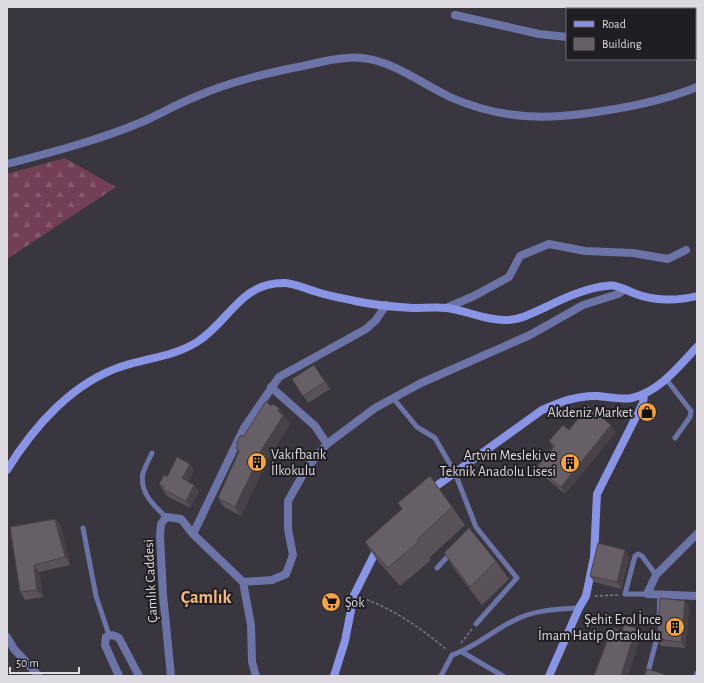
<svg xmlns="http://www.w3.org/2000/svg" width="704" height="683" font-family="'Alegreya Sans',sans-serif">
  <defs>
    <pattern id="forest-firs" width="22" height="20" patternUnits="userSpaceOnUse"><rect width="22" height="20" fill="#733e57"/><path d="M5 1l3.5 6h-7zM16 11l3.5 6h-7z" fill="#86596f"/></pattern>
  </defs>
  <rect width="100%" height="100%" fill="#39363f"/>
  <path fill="url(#forest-firs)" d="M 65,158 L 116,187 L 7,259 L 7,174 Z"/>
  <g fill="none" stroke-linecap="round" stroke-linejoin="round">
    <path stroke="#7c7a82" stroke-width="1.5" stroke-dasharray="3 2" stroke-linecap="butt" d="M 595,596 L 619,595
      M 362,598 C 394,609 422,629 447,650
      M 461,643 L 472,629"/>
    <path stroke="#6c73a6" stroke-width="5" d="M 666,379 L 691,411 L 690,417 L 675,438
      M 393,398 L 417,427 L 435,438 L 455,473 L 476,527 L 517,578 L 476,624
      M 152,453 C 149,459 145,467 143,473 C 139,492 154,506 166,517
      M 83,528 L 96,596 L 109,635
      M 437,568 L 451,553
      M 647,594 L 625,594 L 635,556 L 638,554 L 642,556 L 656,575
      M 659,622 L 660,595
      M 462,652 L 503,676
      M 441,676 L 452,655 C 474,648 491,632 511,622 C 532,610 556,609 579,608
      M 647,676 L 658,634
      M 696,676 L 697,673"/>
    <path stroke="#6c73a6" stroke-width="8" d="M 455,15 L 539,34 L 567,37
      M 695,26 L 697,25
      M 7,164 C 53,152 99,140 142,122 C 160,114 177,104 195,97 C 229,82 266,73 303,66 C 317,63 331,59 346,58 C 385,54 416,81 450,97 C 504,121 552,120 609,110 C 640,105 668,99 697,87
      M 446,308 L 474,296 L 509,277 L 520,256 L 549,244 L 585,251 L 633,253 L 668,259 L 686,250
      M 271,387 L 315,426 L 327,444
      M 193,534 L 244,428 L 279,377 L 366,329 L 376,320 L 386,305
      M 697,534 L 656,575 L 647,594 L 697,596
      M 243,582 L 272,580 L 286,574 L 293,555 L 288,529 L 288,501 L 306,469 L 327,444 L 375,408 L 421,383 L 530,335 L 583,305 L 618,294 L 625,289
      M 7,637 L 14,649 L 39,676
      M 119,676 L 105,645 L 106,637 C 111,634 114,635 119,638 L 139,676
      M 171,676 L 163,595 L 160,536 L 161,524 L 166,517 L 181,519 L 193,534 L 243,582 L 251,625 L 252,662 L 256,676"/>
    <path stroke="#8a94e5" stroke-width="8" d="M 7,470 C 34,426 73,382 123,366 C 148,358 175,356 197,342 C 229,322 240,283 283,283 C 295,283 306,289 317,292 C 329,296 342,298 355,301 C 374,305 393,307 413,308 C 424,308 436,307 447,308 C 468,311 487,321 508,320 C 522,319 535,312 548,306 C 566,297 587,288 606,286 C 618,284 625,290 636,294 C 654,301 678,301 697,296
      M 428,492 L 542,410 C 560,402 578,395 598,396 C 609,397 621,400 632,398 C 660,391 678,367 697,347
      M 334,676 L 345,641 L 354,595 L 379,545
      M 549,676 L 579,608 L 586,596 L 594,557 L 597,494 L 643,403 L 644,394"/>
  </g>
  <path fill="#595259" d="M 314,365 L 330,389 L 308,403 L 292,379 Z
    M 271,406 L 279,408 L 290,424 L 262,468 L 263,470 L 241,516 L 224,507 L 218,498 L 239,452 L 236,448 L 238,446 L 236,443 Z
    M 569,430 L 616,432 L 565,494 L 541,474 L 536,468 L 553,447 L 549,441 Z
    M 194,470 L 188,482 L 199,491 L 190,508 L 167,496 L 159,484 L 167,477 Z
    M 430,476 L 465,525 L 429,558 L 431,560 L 400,586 L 377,560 L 365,542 L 402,509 L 398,503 Z
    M 55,519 L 61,526 L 70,565 L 39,572 L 43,597 L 25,600 L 20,592 Z
    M 444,553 L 496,561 L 509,579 L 482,605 L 456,571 Z
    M 629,557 L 621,589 L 594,582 L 590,576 Z
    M 689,607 L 685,648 L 661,646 L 657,639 Z"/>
  <path fill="#484248" d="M 279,408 L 290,424 L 262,468 L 263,470 L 241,516 L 235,507 L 255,460 Z
    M 611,425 L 616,432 L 565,494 L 561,487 Z
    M 190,464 L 194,470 L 187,485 L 182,478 Z
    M 194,485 L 199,491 L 190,508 L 186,501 Z
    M 55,519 L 61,526 L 70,565 L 65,557 Z
    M 625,550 L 629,557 L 621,589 L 617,582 Z
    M 34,565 L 39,572 L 43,597 L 37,590 Z
    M 685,601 L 689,607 L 685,648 L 681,642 Z
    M 636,628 L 641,635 L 628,676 L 621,676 Z"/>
  <path fill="#675f67" stroke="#484248" d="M 314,365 L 325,382 L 303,396 L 292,379 Z
    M 266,401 L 271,406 L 273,404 L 279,408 L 278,411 L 283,416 L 255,460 L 257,462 L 235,507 L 218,498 L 239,451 L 236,448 L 238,445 L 236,443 L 241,435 L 243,437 Z
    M 588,406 L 611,425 L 561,487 L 536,468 L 555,446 L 549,441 L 563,425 L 569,430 Z
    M 177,457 L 190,464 L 182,478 L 194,485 L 186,501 L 162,489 L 164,487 L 159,484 L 164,475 L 167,477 Z
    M 430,476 L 452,507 L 417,540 L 418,542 L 388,568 L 365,542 L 402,509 L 398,503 Z
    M 55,519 L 65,557 L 34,565 L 37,590 L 20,592 L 10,527 Z
    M 469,528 L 496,561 L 470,587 L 444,553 Z
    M 598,543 L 625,550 L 617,582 L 590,576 Z
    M 660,598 L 685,601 L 681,642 L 657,639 Z
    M 624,625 L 636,628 L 621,676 L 594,676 L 612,628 L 622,631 Z
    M 647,669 L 664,674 L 663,676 L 645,676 Z"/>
  <defs>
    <symbol id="shop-disc" viewBox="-11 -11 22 22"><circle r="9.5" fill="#f6a247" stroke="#201e22"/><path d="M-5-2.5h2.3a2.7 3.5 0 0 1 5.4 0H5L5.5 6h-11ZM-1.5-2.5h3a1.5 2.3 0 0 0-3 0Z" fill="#111"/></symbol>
    <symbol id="building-disc" viewBox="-11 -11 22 22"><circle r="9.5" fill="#f6a247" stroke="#201e22"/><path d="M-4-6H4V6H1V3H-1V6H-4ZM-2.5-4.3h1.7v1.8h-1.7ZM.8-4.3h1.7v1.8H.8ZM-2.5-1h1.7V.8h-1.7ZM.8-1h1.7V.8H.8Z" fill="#111"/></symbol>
    <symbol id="supermarket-disc" viewBox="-11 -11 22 22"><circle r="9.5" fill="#f6a247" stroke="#201e22"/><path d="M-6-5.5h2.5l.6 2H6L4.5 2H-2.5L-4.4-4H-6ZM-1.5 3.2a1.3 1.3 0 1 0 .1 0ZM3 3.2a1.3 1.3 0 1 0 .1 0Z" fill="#111"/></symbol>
  </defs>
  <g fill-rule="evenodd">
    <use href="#shop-disc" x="636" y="401" width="22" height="22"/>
    <use href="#building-disc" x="246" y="451" width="22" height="22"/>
    <use href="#building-disc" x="559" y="452" width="22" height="22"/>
    <use href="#supermarket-disc" x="320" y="591" width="22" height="22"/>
    <use href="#building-disc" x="664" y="616" width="22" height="22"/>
  </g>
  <g text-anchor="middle" stroke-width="4" stroke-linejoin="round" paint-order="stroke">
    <g font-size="14" fill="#dddbe1" stroke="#201e22" text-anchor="end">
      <text x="633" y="417">Akdeniz Market</text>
      <text x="271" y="459" text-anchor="start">Vakıfbank<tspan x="271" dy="16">İlkokulu</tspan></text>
      <text x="556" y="460">Artvin Mesleki ve<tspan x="556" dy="16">Teknik Anadolu Lisesi</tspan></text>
      <text x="345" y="607" text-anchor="start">Şok</text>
      <text x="661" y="624">Şehit Erol İnce<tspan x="661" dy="16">İmam Hatip Ortaokulu</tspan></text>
    </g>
    <g font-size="14" fill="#dddbe1" stroke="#201e22">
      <text transform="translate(150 581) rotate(-93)" y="5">Çamlık Caddesi</text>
    </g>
    <g font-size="18" font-weight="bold" fill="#f1b77e" stroke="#201e22">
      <text x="206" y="603">Çamlık</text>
    </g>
  </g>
  <rect width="704" height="683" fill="none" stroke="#dddbe1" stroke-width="16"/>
  <rect x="566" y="8" width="130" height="52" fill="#201e22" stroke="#6c6a6e"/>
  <rect x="574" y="21" width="20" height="6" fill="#8a94e5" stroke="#6c6a6e"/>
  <text x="602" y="28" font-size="12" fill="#dddbe1">Road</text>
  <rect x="574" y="38" width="20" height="12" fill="#675f67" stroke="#6c6a6e"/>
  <text x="602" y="48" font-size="12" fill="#dddbe1">Building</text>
  <path d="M10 667v6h69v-6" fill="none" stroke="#dddbe1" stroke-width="2"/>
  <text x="16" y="667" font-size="12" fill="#dddbe1" stroke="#201e22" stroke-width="3" paint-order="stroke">50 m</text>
</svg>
